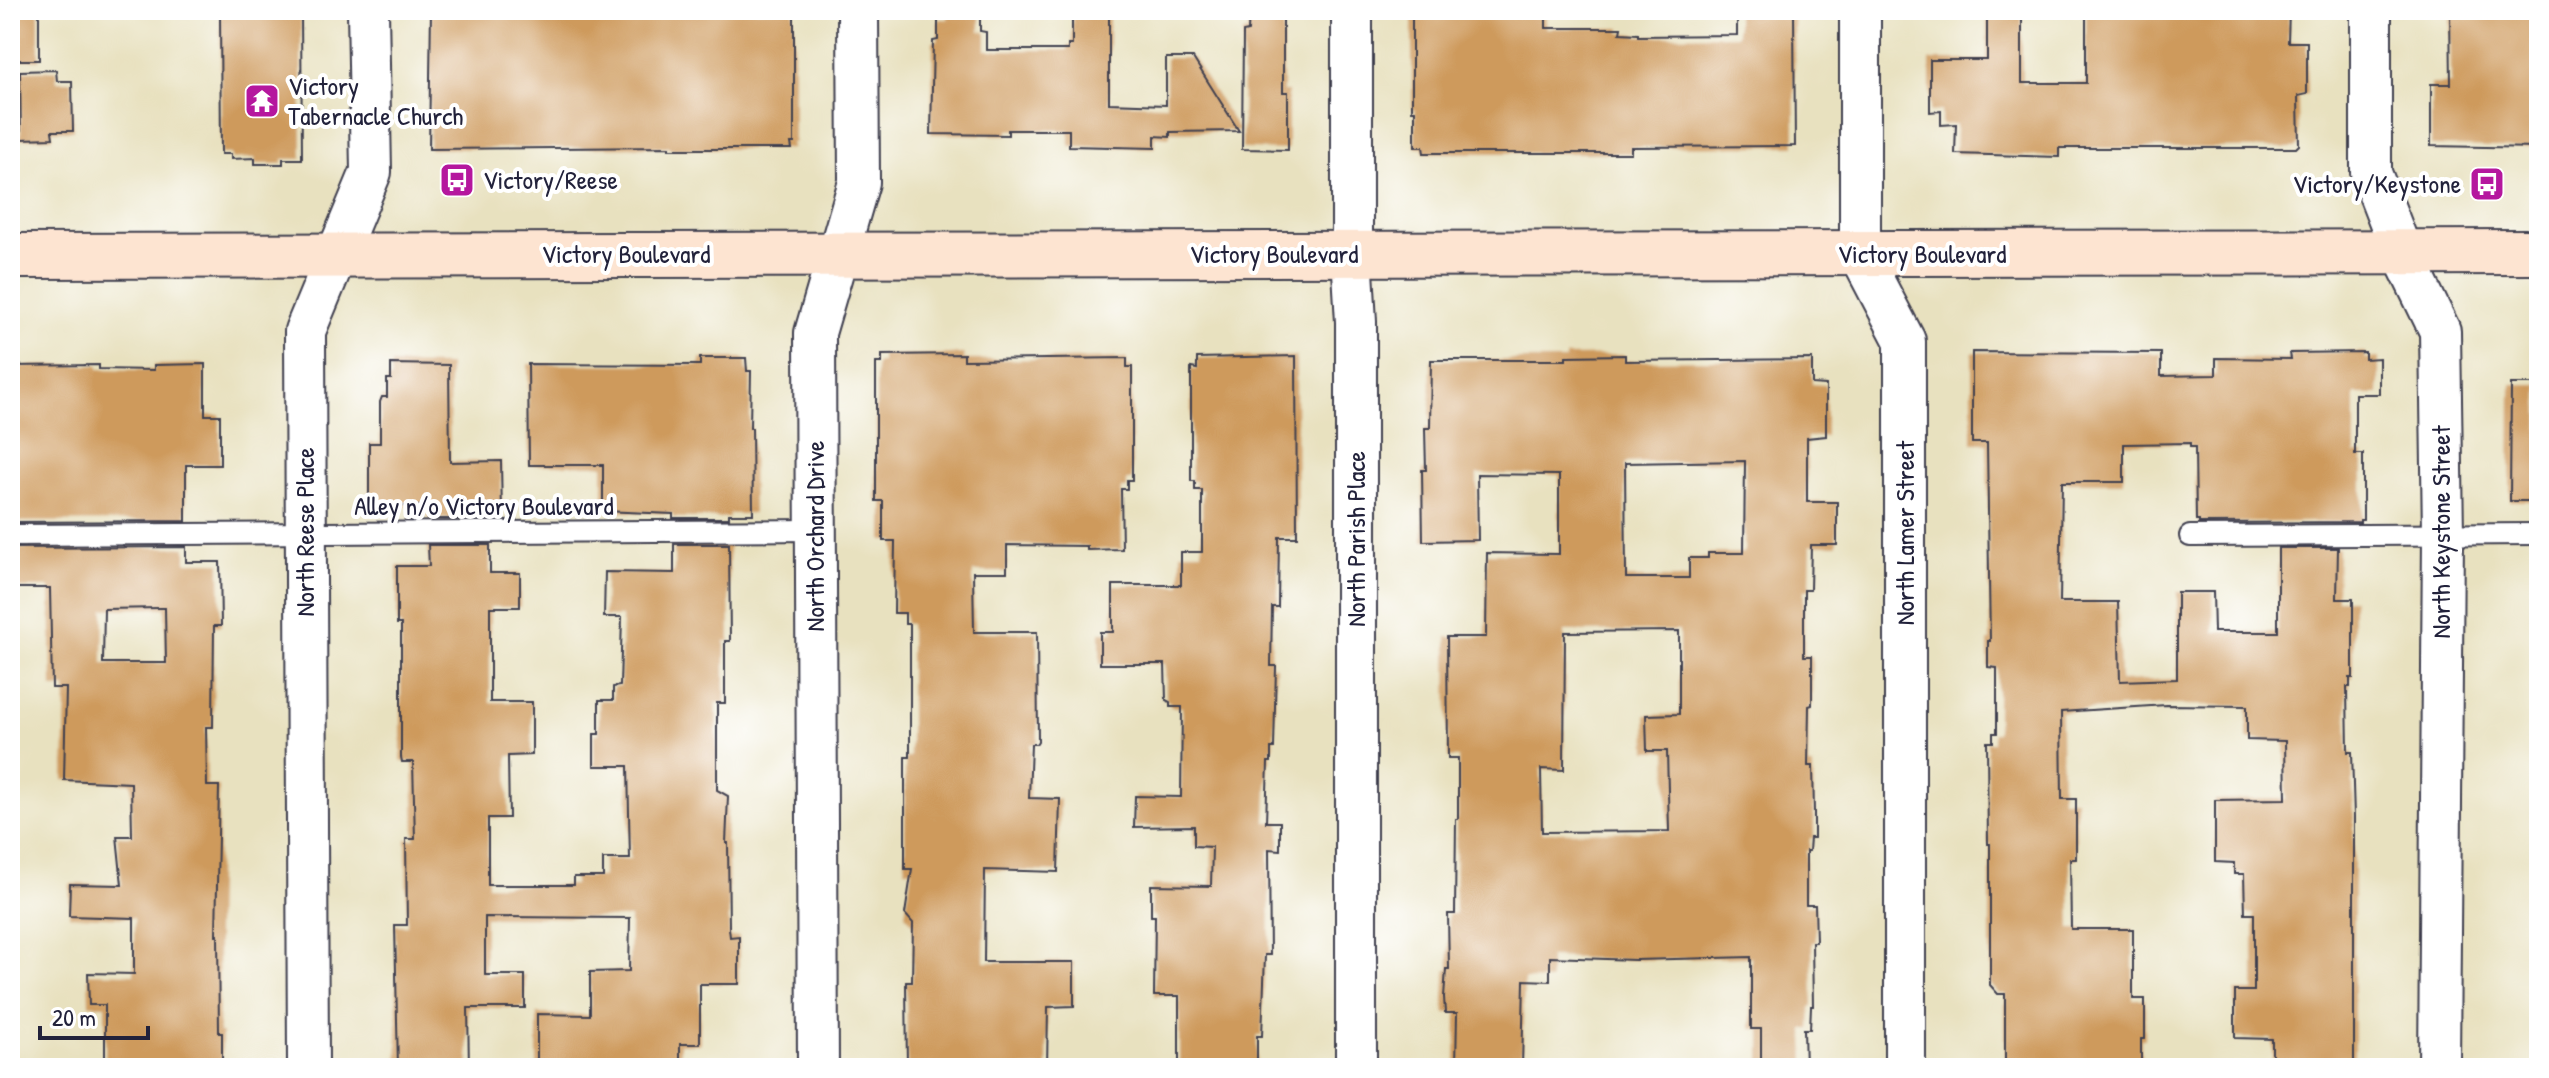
<svg xmlns="http://www.w3.org/2000/svg" width="2549" height="1078" font-family="'Patrick Hand',sans-serif">
  <rect width="100%" height="100%" fill="#fff"/>
  <filter id="ink" filterUnits="userSpaceOnUse"><feTurbulence type="fractalNoise" baseFrequency=".0125" numOctaves="2"/><feDisplacementMap in="SourceGraphic" scale="16" xChannelSelector="R" yChannelSelector="G"/><feConvolveMatrix kernelMatrix="1 2 1 2 8 2 1 2 1" color-interpolation-filters="sRGB"/></filter>
  <filter id="wash" filterUnits="userSpaceOnUse"><feTurbulence type="fractalNoise" baseFrequency=".006" numOctaves="4" result="noise"/><feDisplacementMap in="SourceGraphic" scale="32" xChannelSelector="R" yChannelSelector="G"/><feGaussianBlur stdDeviation="1.8" result="paint"/><feColorMatrix in="noise" values="0 0 0 0 0 0 0 0 0 0 0 0 0 0 0 0 0 1.4 0 .05"/><feComposite in="paint" operator="in"/></filter>
  <g filter="url(#wash)">
    <rect width="100%" height="100%" fill="#e8e1bf"/>
    <g id="blocks">
      <path fill="#ce9a5c" fill-rule="evenodd" d="M 10,10 L 39,11 L 39,60 L 10,60 Z
        M 222,10 L 301,10 L 302,159 L 283,159 L 283,164 L 255,164 L 255,158 L 231,159 L 231,154 L 221,154 L 220,12 Z
        M 431,10 L 794,10 L 794,143 L 791,143 L 792,149 L 669,149 L 669,147 L 429,149 Z
        M 948,10 L 980,10 L 980,31 L 986,32 L 986,50 L 1068,50 L 1068,45 L 1072,45 L 1072,10 L 1109,10 L 1109,103 L 1166,105 L 1166,58 L 1193,58 L 1239,131 L 1170,132 L 1170,137 L 1155,136 L 1155,148 L 1069,146 L 1069,130 L 1008,130 L 1008,135 L 931,134 L 933,41 L 938,40 L 938,19 L 948,19 Z
        M 1249,10 L 1283,10 L 1283,92 L 1288,92 L 1288,150 L 1242,149 L 1243,32 L 1248,31 Z
        M 1412,10 L 1546,10 L 1546,28 L 1621,28 L 1620,33 L 1638,34 L 1638,36 L 1737,35 L 1737,10 L 1794,10 L 1795,146 L 1631,147 L 1631,153 L 1424,153 L 1423,147 L 1415,147 L 1415,110 L 1412,110 Z
        M 2086,10 L 2289,10 L 2288,42 L 2307,42 L 2307,94 L 2298,96 L 2299,145 L 2296,148 L 2059,148 L 2059,157 L 1955,154 L 1956,124 L 1941,125 L 1941,111 L 1930,112 L 1930,60 L 1987,60 L 1987,15 L 2022,16 L 2022,83 L 2086,83 Z
        M 2450,10 L 2539,10 L 2539,148 L 2431,146 L 2431,84 L 2451,84 Z
        M 56,70 L 57,81 L 72,81 L 73,131 L 52,131 L 53,138 L 21,139 L 20,71 Z
        M 1972,352 L 2161,353 L 2161,376 L 2216,375 L 2216,358 L 2291,359 L 2290,353 L 2365,352 L 2365,359 L 2379,358 L 2379,394 L 2355,394 L 2355,454 L 2363,454 L 2363,520 L 2360,520 L 2360,522 L 2199,523 L 2199,520 L 2196,520 L 2195,447 L 2190,447 L 2190,443 L 2124,444 L 2124,482 L 2062,482 L 2060,602 L 2118,602 L 2120,681 L 2177,679 L 2177,592 L 2213,592 L 2214,632 L 2278,632 L 2278,548 L 2338,548 L 2337,599 L 2353,599 L 2353,678 L 2350,678 L 2350,687 L 2347,687 L 2348,752 L 2352,752 L 2354,817 L 2354,1068 L 2272,1068 L 2272,1039 L 2235,1038 L 2235,991 L 2254,991 L 2254,914 L 2245,914 L 2244,874 L 2234,874 L 2234,863 L 2215,862 L 2215,800 L 2286,799 L 2285,741 L 2247,740 L 2247,706 L 2166,705 L 2061,712 L 2062,799 L 2076,799 L 2076,859 L 2070,859 L 2071,929 L 2133,929 L 2133,999 L 2145,999 L 2145,1039 L 2141,1039 L 2141,1068 L 2005,1068 L 2005,994 L 1998,994 L 1990,985 L 1990,844 L 1988,844 L 1987,742 L 1993,742 L 1993,733 L 1997,733 L 1997,668 L 1988,667 L 1988,641 L 1990,641 L 1987,443 L 1972,443 Z
        M 964,354 L 964,360 L 1127,358 L 1127,367 L 1132,367 L 1132,480 L 1127,480 L 1127,489 L 1121,489 L 1122,549 L 1087,550 L 1087,546 L 1007,545 L 1007,572 L 973,572 L 974,632 L 1037,632 L 1038,741 L 1036,744 L 1031,744 L 1029,798 L 1060,799 L 1058,872 L 985,870 L 984,962 L 1074,962 L 1074,1006 L 1048,1007 L 1047,1068 L 907,1068 L 906,982 L 912,982 L 913,923 L 905,914 L 912,869 L 905,869 L 905,757 L 910,757 L 910,624 L 905,624 L 905,613 L 894,613 L 895,541 L 883,541 L 883,501 L 876,501 L 876,363 L 882,363 L 882,355 Z
        M 1625,355 L 1625,361 L 1812,359 L 1812,384 L 1826,385 L 1826,436 L 1807,438 L 1807,502 L 1837,502 L 1837,545 L 1811,545 L 1810,590 L 1804,590 L 1804,656 L 1812,656 L 1812,705 L 1809,706 L 1808,766 L 1813,766 L 1814,813 L 1814,838 L 1810,838 L 1809,851 L 1806,851 L 1806,905 L 1815,905 L 1816,942 L 1812,942 L 1813,1006 L 1811,1006 L 1810,1029 L 1804,1029 L 1805,1068 L 1761,1068 L 1761,1029 L 1751,1029 L 1751,957 L 1635,960 L 1550,957 L 1550,981 L 1524,980 L 1522,1068 L 1456,1068 L 1457,1013 L 1445,1013 L 1444,997 L 1446,969 L 1449,969 L 1448,914 L 1455,914 L 1456,819 L 1458,819 L 1458,758 L 1448,758 L 1447,637 L 1486,637 L 1487,553 L 1559,554 L 1559,475 L 1477,474 L 1478,540 L 1423,541 L 1422,470 L 1426,470 L 1425,428 L 1430,428 L 1431,360 L 1566,360 L 1566,356 ZM 1745,461 L 1744,553 L 1708,553 L 1708,558 L 1689,558 L 1689,578 L 1626,578 L 1625,463 ZM 1679,631 L 1679,714 L 1646,715 L 1647,751 L 1667,751 L 1669,831 L 1542,832 L 1541,769 L 1564,770 L 1565,632 Z
        M 1296,356 L 1297,537 L 1279,537 L 1278,607 L 1272,607 L 1271,666 L 1276,666 L 1274,748 L 1271,748 L 1271,762 L 1268,762 L 1266,822 L 1280,822 L 1280,850 L 1269,849 L 1270,955 L 1265,955 L 1262,1036 L 1257,1036 L 1257,1068 L 1179,1068 L 1179,996 L 1154,996 L 1155,916 L 1151,916 L 1151,885 L 1211,886 L 1212,847 L 1194,846 L 1194,826 L 1134,827 L 1135,796 L 1181,797 L 1182,707 L 1170,707 L 1170,702 L 1166,700 L 1165,664 L 1100,664 L 1100,632 L 1113,632 L 1113,585 L 1181,585 L 1181,552 L 1202,552 L 1202,490 L 1195,490 L 1195,481 L 1191,481 L 1191,368 L 1197,369 L 1197,358 Z
        M 700,358 L 746,358 L 747,371 L 751,371 L 750,428 L 752,428 L 753,514 L 729,514 L 729,518 L 673,518 L 673,514 L 603,511 L 603,465 L 529,465 L 528,364 L 700,365 Z
        M 205,364 L 205,415 L 220,415 L 220,465 L 186,465 L 186,521 L 10,522 L 10,366 L 99,365 L 99,369 L 154,370 L 154,365 Z
        M 391,364 L 449,365 L 450,462 L 501,461 L 502,517 L 491,517 L 491,519 L 428,519 L 428,506 L 369,506 L 369,443 L 380,443 L 380,402 L 382,397 L 387,397 L 387,379 L 391,379 Z
        M 2511,384 L 2539,384 L 2539,501 L 2510,501 Z
        M 674,544 L 729,544 L 730,641 L 725,641 L 725,703 L 717,703 L 717,790 L 728,796 L 726,843 L 728,843 L 729,928 L 730,937 L 739,936 L 739,984 L 700,984 L 700,1044 L 680,1044 L 680,1068 L 537,1068 L 537,1014 L 590,1015 L 590,972 L 629,971 L 630,918 L 485,917 L 485,975 L 525,975 L 525,1008 L 468,1008 L 469,1068 L 398,1068 L 395,925 L 407,925 L 406,839 L 415,839 L 413,762 L 402,762 L 401,757 L 401,624 L 397,624 L 397,566 L 429,566 L 428,545 L 490,545 L 490,573 L 520,573 L 520,607 L 490,607 L 490,702 L 532,702 L 532,755 L 508,756 L 509,818 L 488,818 L 488,885 L 574,885 L 574,877 L 603,877 L 603,859 L 630,859 L 628,766 L 594,766 L 594,734 L 599,734 L 599,700 L 613,700 L 613,687 L 620,686 L 622,617 L 604,617 L 605,572 L 674,573 Z
        M 186,547 L 186,562 L 220,562 L 221,626 L 214,626 L 213,727 L 206,727 L 207,786 L 219,786 L 216,935 L 218,935 L 219,1033 L 222,1033 L 222,1068 L 105,1068 L 105,1005 L 89,1005 L 88,973 L 134,974 L 134,918 L 69,916 L 70,884 L 122,885 L 117,836 L 132,836 L 131,783 L 64,780 L 66,688 L 52,688 L 50,588 L 10,588 L 10,548 ZM 160,608 L 165,608 L 166,663 L 103,663 L 104,609 Z"/>
    </g>
  </g>
  <g filter="url(#ink)">
    <use href="#blocks" fill-opacity="0" stroke="#403f4f" stroke-width="2"/>
    <g fill="none" stroke-linecap="round" stroke-linejoin="round">
      <defs>
        <path id="service" d="M 10,535 L 814,530
          M 2190,536 L 2539,534"/>
        <path id="minor" d="M 1352,10 L 1352,254 L 1356,322 L 1356,1068
          M 1860,10 L 1860,255 L 1905,341 L 1905,1068
          M 2371,10 L 2371,173 L 2402,253 L 2440,331 L 2443,534 L 2439,1068
          M 308,1068 L 305,331 L 371,172 L 368,10
          M 818,1068 L 815,333 L 859,182 L 858,10"/>
        <path id="secondary" d="M 10,256 L 2539,252"/>
      </defs>
      <use href="#service" stroke="#403f4f" stroke-width="24"/>
      <use href="#minor" stroke="#403f4f" stroke-width="44"/>
      <use href="#secondary" stroke="#403f4f" stroke-width="48"/>
      <use href="#service" stroke="#fff" stroke-width="20"/>
      <use href="#minor" stroke="#fff" stroke-width="40"/>
      <use href="#secondary" stroke="#fde4d1" stroke-width="44"/>
    </g>
  </g>
  <defs>
    <symbol id="temple-square" viewBox="-11 -11 22 22"><rect x="-9" y="-9" width="18" height="18" rx="4" fill="#b5179e" stroke="#fff"/><path d="M0-6L5-2H3V0L6.5 2.5H4V6H1.5V3h-3V6H-4V2.5H-6.5L-3 0V-2H-5Z" fill="#fff"/></symbol>
    <symbol id="bus-square" viewBox="-11 -11 22 22"><rect x="-9" y="-9" width="18" height="18" rx="4" fill="#b5179e" stroke="#fff"/><path d="M-5-6H5V4H4V6H2V4H-2V6H-4V4H-5ZM-3.5-4V0h7V-4ZM-3.5 1.2v1.5H-2V1.2ZM2 1.2v1.5H3.5V1.2Z" fill="#fff"/></symbol>
  </defs>
  <g fill-rule="evenodd">
    <use href="#temple-square" x="242" y="81" width="40" height="40"/>
    <use href="#bus-square" x="437" y="160" width="40" height="40"/>
    <use href="#bus-square" x="2467" y="164" width="40" height="40"/>
  </g>
  <g text-anchor="middle" stroke-width="8" stroke-linejoin="round" paint-order="stroke">
    <g font-size="26" fill="#22223b" stroke="#fff" text-anchor="start">
      <text x="288" y="95">Victory<tspan x="288" dy="30">Tabernacle Church</tspan></text>
      <text x="483" y="189">Victory/Reese</text>
      <text x="2461" y="193" text-anchor="end">Victory/Keystone</text>
    </g>
    <g font-size="26" fill="#22223b" stroke="#fff">
      <text x="626" y="263">Victory Boulevard</text>
      <text x="1274" y="263">Victory Boulevard</text>
      <text x="1922" y="263">Victory Boulevard</text>
      <text x="484" y="515">Alley n/o Victory Boulevard</text>
      <text transform="translate(305 532) rotate(-90)" y="9">North Reese Place</text>
      <text transform="translate(2441 532) rotate(-90)" y="9">North Keystone Street</text>
      <text transform="translate(1905 533) rotate(-90)" y="9">North Lamer Street</text>
      <text transform="translate(815 536) rotate(-90)" y="9">North Orchard Drive</text>
      <text transform="translate(1356 539) rotate(-90)" y="9">North Parish Place</text>
    </g>
  </g>
  <rect width="2549" height="1078" fill="none" stroke="#fff" stroke-width="40"/>
  <path d="M40 1026v12h108v-12" fill="none" stroke="#22223b" stroke-width="4"/>
  <text x="52" y="1026" font-size="24" fill="#22223b" stroke="#ffffff" stroke-width="6" paint-order="stroke">20 m</text>
</svg>
